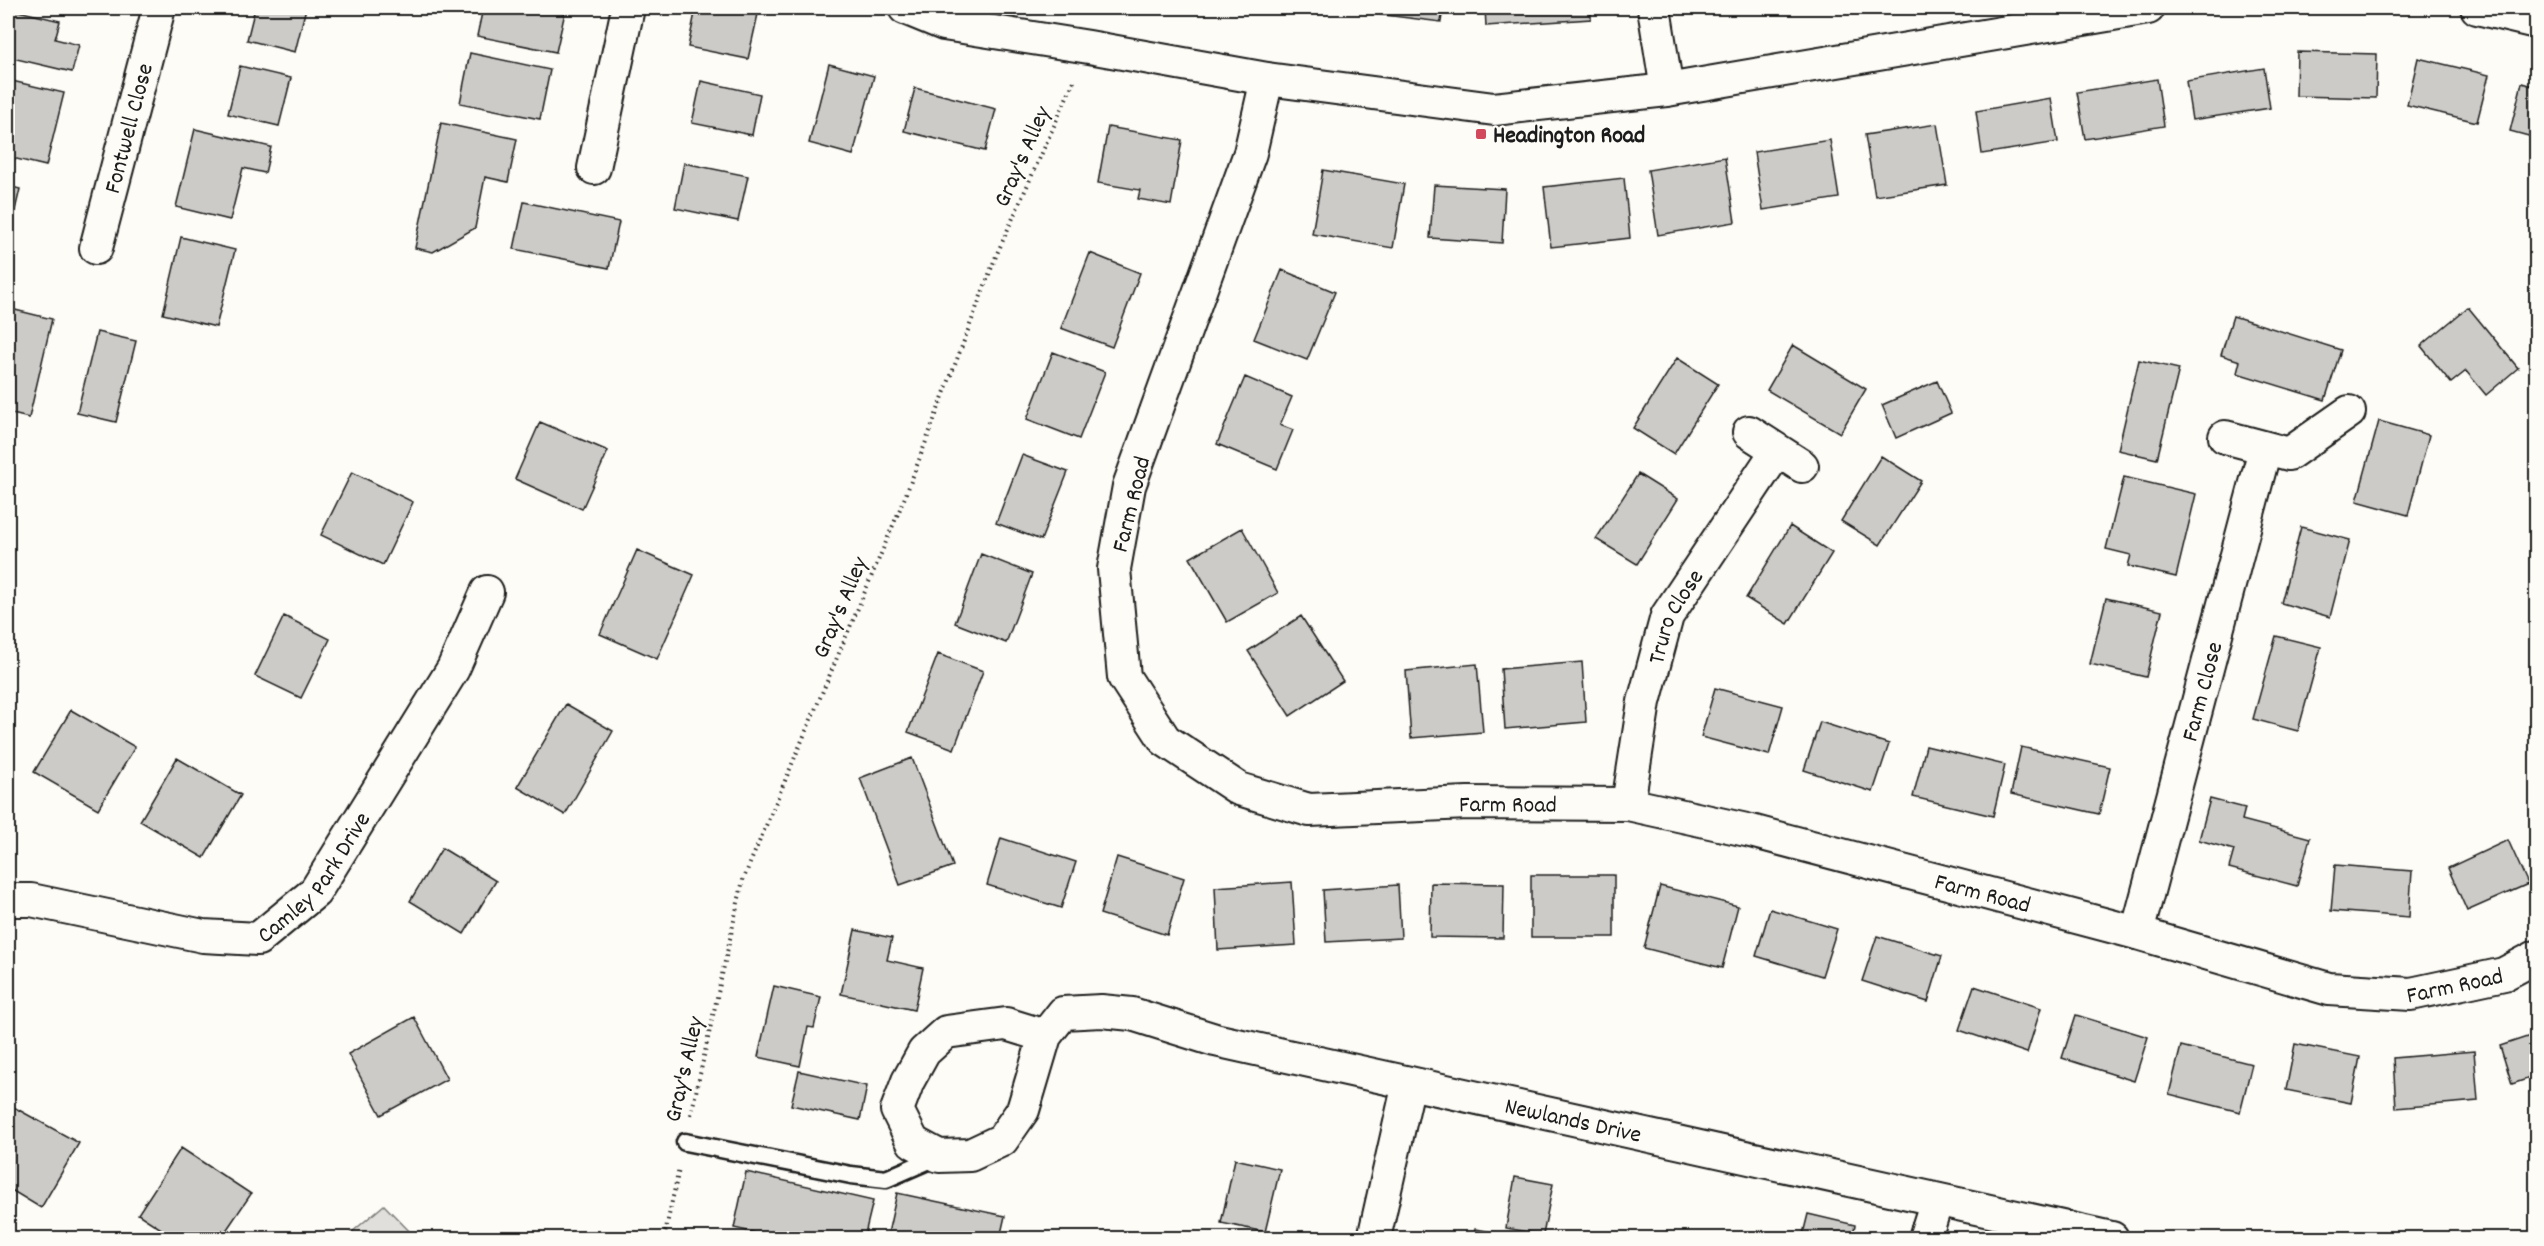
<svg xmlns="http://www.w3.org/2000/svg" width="2544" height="1246" font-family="Dekko,sans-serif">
  <rect width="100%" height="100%" fill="#fdfcf7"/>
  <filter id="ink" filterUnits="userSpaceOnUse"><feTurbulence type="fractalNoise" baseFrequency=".0167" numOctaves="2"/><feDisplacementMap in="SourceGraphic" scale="12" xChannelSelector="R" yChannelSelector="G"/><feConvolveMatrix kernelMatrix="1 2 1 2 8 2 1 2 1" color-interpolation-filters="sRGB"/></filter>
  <g filter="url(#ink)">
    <path fill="#e0dfdb" stroke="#7e7e7c" stroke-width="1.5" d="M 384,1205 L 416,1238 L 345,1238 Z"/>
    <path fill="#cccbc8" stroke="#1c1c1c" stroke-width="1.5" d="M 255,8 L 306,8 L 295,52 L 247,40 Z
      M 483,8 L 566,8 L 556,52 L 477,36 Z
      M 696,8 L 725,8 L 758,14 L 748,59 L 688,47 Z
      M 1370,8 L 1443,8 L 1441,22 L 1369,13 Z
      M 1485,8 L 1591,8 L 1591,19 L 1486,26 Z
      M 10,9 L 60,21 L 55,39 L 79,45 L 72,72 L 8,57 L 8,21 Z
      M 2297,52 L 2377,54 L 2376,98 L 2296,96 Z
      M 470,53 L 550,70 L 540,119 L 460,103 Z
      M 2418,58 L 2489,75 L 2477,122 L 2407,105 Z
      M 829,64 L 874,76 L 853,155 L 809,143 Z
      M 240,66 L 291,78 L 279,126 L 228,114 Z
      M 2264,68 L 2270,108 L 2192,120 L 2186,81 Z
      M 2157,79 L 2164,126 L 2085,139 L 2077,92 Z
      M 12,81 L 64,93 L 46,166 L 8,157 L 8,100 Z
      M 701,81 L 760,94 L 752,135 L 692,123 Z
      M 2522,83 L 2536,87 L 2536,138 L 2510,131 Z
      M 915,88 L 996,109 L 985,151 L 904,131 Z
      M 2051,98 L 2058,142 L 1982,154 L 1976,111 Z
      M 441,123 L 517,139 L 508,182 L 485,177 L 475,228 L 433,252 L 415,248 Z
      M 1937,124 L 1947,185 L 1875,196 L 1865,135 Z
      M 1108,127 L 1182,140 L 1171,205 L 1138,199 L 1140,190 L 1098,183 Z
      M 195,129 L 271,147 L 265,173 L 243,168 L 230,220 L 176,207 Z
      M 1830,140 L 1839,198 L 1763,210 L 1754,152 Z
      M 1725,157 L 1735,222 L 1658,235 L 1648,170 Z
      M 684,163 L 748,176 L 738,221 L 675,208 Z
      M 1323,170 L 1404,184 L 1393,248 L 1312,234 Z
      M 1624,178 L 1630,238 L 1551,247 L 1544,187 Z
      M 1434,185 L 1505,189 L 1502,243 L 1430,238 Z
      M 8,186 L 20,189 L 8,240 Z
      M 524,202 L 619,222 L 609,268 L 514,249 Z
      M 181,237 L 235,250 L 216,327 L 163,314 Z
      M 1090,253 L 1140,273 L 1112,347 L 1061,328 Z
      M 1282,270 L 1335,292 L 1307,360 L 1254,339 Z
      M 2468,307 L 2518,368 L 2486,395 L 2466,371 L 2451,383 L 2421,346 Z
      M 11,309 L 52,319 L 29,418 L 8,413 L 8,322 Z
      M 2233,316 L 2341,350 L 2325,400 L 2237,373 L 2240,361 L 2221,355 Z
      M 97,332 L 136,341 L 116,422 L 77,413 Z
      M 1793,345 L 1866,389 L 1840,433 L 1767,390 Z
      M 1053,352 L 1105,372 L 1079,439 L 1027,419 Z
      M 1677,358 L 1718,384 L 1674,454 L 1633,428 Z
      M 2139,360 L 2179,369 L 2157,459 L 2118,450 Z
      M 1245,377 L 1292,397 L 1280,425 L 1293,430 L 1277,469 L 1217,444 Z
      M 1937,381 L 1951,413 L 1896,438 L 1882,405 Z
      M 2379,421 L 2429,435 L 2408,515 L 2357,501 Z
      M 540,422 L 608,451 L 582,509 L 515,479 Z
      M 1022,455 L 1068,472 L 1041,540 L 996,523 Z
      M 1881,456 L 1921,481 L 1880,545 L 1841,521 Z
      M 352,472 L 413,502 L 383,565 L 321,535 Z
      M 1638,474 L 1678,499 L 1637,564 L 1596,539 Z
      M 2124,477 L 2196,494 L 2176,577 L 2128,566 L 2131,555 L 2106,549 Z
      M 1790,526 L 1832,553 L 1788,624 L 1746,598 Z
      M 2301,527 L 2350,540 L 2330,617 L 2281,603 Z
      M 1242,528 L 1278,593 L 1227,622 L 1190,558 Z
      M 637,550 L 694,575 L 657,659 L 600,634 Z
      M 981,554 L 1032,574 L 1006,643 L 955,623 Z
      M 2106,598 L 2162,611 L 2146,677 L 2090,664 Z
      M 284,616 L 330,639 L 301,698 L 255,676 Z
      M 1301,616 L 1343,681 L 1290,716 L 1248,651 Z
      M 2276,636 L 2321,647 L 2298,731 L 2253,719 Z
      M 938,654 L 983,671 L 954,749 L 908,732 Z
      M 1582,662 L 1586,722 L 1505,729 L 1501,669 Z
      M 1477,664 L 1483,732 L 1411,738 L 1406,671 Z
      M 1715,688 L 1783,706 L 1769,755 L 1701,737 Z
      M 566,704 L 613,731 L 565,815 L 517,787 Z
      M 71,710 L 135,747 L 98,809 L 34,772 Z
      M 1820,722 L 1889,744 L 1873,792 L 1804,770 Z
      M 1926,746 L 2005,765 L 1993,816 L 1913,797 Z
      M 2021,747 L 2110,767 L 2099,814 L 2011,794 Z
      M 177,758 L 241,795 L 204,858 L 140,821 Z
      M 912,758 L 953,866 L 900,885 L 860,778 Z
      M 2210,799 L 2245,808 L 2242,820 L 2310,838 L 2297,886 L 2229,868 L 2234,850 L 2199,840 Z
      M 1001,838 L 1076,862 L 1061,908 L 987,885 Z
      M 2508,840 L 2528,884 L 2467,911 L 2448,868 Z
      M 442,848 L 496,881 L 464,934 L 410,901 Z
      M 1117,857 L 1184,878 L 1167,935 L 1100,914 Z
      M 2335,865 L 2412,871 L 2409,917 L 2331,911 Z
      M 1531,875 L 1614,875 L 1614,937 L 1531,937 Z
      M 1292,882 L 1296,945 L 1218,950 L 1215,887 Z
      M 1431,883 L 1504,884 L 1503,938 L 1430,937 Z
      M 1398,885 L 1401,938 L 1326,942 L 1323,890 Z
      M 1660,886 L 1738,906 L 1722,968 L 1644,948 Z
      M 1770,909 L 1837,929 L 1822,976 L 1756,956 Z
      M 855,930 L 892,938 L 887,960 L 923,968 L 914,1010 L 841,994 Z
      M 1877,936 L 1942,956 L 1928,1002 L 1862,981 Z
      M 774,986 L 821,997 L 814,1028 L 808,1027 L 800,1066 L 758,1057 Z
      M 1974,986 L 2041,1008 L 2027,1053 L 1959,1030 Z
      M 2076,1015 L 2148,1037 L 2134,1081 L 2062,1058 Z
      M 414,1017 L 447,1079 L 381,1115 L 348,1054 Z
      M 2536,1034 L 2536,1076 L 2512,1084 L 2500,1046 Z
      M 2295,1044 L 2360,1057 L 2351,1103 L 2286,1090 Z
      M 2181,1046 L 2252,1064 L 2240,1112 L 2169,1094 Z
      M 2474,1051 L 2478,1101 L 2396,1108 L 2393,1058 Z
      M 799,1071 L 867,1086 L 860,1120 L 791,1105 Z
      M 8,1104 L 79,1143 L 41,1208 L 8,1188 Z
      M 181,1148 L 251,1194 L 221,1238 L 175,1238 L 138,1214 Z
      M 1235,1159 L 1280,1169 L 1265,1232 L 1221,1223 Z
      M 746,1172 L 873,1201 L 864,1238 L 770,1238 L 770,1236 L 734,1228 Z
      M 1515,1177 L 1553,1184 L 1543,1235 L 1506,1228 Z
      M 897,1193 L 1005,1216 L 1000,1238 L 887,1238 Z
      M 1808,1214 L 1855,1225 L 1852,1238 L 1802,1238 Z
      M 1475,1229 L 1517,1236 L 1517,1238 L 1473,1238 Z"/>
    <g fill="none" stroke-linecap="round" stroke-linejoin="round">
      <defs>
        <path id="lane" d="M 685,1142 L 851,1175 L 886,1179 L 939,1156"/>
        <g id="street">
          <path d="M 905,8 L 944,24 L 1089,47 L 1267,79 L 1494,109 L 1667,90 L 2148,8"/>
          <path d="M 1654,8 L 1667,90"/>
          <path d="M 2477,8 L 2536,22"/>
          <path id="s1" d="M 1267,79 L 1250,153 L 1129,486 L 1114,569 L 1124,677 L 1165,740 L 1239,789 L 1309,810 L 1468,803 L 1628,804 L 1751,831 L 2137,933 L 2329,989 L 2411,994 L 2504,974 L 2536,957"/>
          <path d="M 594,168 L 628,8"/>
          <path id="s2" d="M 96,248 L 159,8"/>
          <path d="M 1749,432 L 1802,466"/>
          <path d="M 2225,437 L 2289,454 L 2349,412"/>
          <path id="s3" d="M 1628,804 L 1644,702 L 1667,616 L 1777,451"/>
          <path id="s4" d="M 8,900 L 31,900 L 203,936 L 258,939 L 315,892 L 453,669 L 487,592"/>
          <path id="s5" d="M 2137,933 L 2265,449"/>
          <path id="s6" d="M 1045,1036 L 1006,1024 L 946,1032 L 924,1052 L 908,1081 L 897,1110 L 913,1142 L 939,1156 L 970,1155 L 1002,1140 L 1023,1110 L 1045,1036 L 1063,1013 L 1101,1011 L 1132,1014 L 1215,1040 L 2112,1238"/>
          <path d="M 1374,1238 L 1409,1083"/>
          <path d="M 1925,1238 L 1937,1200"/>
        </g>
      </defs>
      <use href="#lane" stroke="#1c1c1c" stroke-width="21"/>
      <use href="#street" stroke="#1c1c1c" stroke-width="36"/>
      <path stroke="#1c1c1c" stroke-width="4" stroke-dasharray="1.5 4.5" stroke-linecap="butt" d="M 691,1115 L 743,880 L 905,497 L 996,256 L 1074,81
        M 664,1238 L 679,1169"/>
      <use href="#lane" stroke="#fdfcf7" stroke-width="16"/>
      <use href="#street" stroke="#fdfcf7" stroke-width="32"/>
    </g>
  </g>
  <rect fill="#d1495b" stroke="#fdfcf7" stroke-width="2" x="1475" y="128" width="12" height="12" rx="3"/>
  <g text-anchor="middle" stroke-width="4.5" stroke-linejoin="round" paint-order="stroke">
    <g font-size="24" fill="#1c1c1c" stroke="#fdfcf7">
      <text dy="8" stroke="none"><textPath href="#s2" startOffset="124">Fontwell Close</textPath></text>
      <text transform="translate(1021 156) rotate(-66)" y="8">Gray's Alley</text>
      <text transform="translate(1130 504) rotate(-76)" y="8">Farm Road</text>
      <text transform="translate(839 607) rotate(-67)" y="8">Gray's Alley</text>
      <text dy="8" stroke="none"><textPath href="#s3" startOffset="195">Truro Close</textPath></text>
      <text dy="8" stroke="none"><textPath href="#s5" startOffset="250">Farm Close</textPath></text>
      <text dy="8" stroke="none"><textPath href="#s1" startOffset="1059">Farm Road</textPath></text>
      <text dy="8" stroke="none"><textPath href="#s4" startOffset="338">Camley Park Drive</textPath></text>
      <text dy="8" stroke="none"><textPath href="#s1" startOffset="1545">Farm Road</textPath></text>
      <text dy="8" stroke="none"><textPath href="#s1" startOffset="2031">Farm Road</textPath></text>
      <text transform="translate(683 1069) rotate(-77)" y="8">Gray's Alley</text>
      <text dy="8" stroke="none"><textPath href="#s6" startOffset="993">Newlands Drive</textPath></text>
    </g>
    <g font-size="24" font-weight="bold" fill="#1c1c1c" stroke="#fdfcf7" text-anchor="start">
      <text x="1493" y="142">Headington Road</text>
    </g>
  </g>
  <rect width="2544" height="1246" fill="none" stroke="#fdfcf7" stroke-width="30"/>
  <rect x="15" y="15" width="2514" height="1216" fill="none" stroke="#1c1c1c" stroke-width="2" filter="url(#ink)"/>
</svg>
